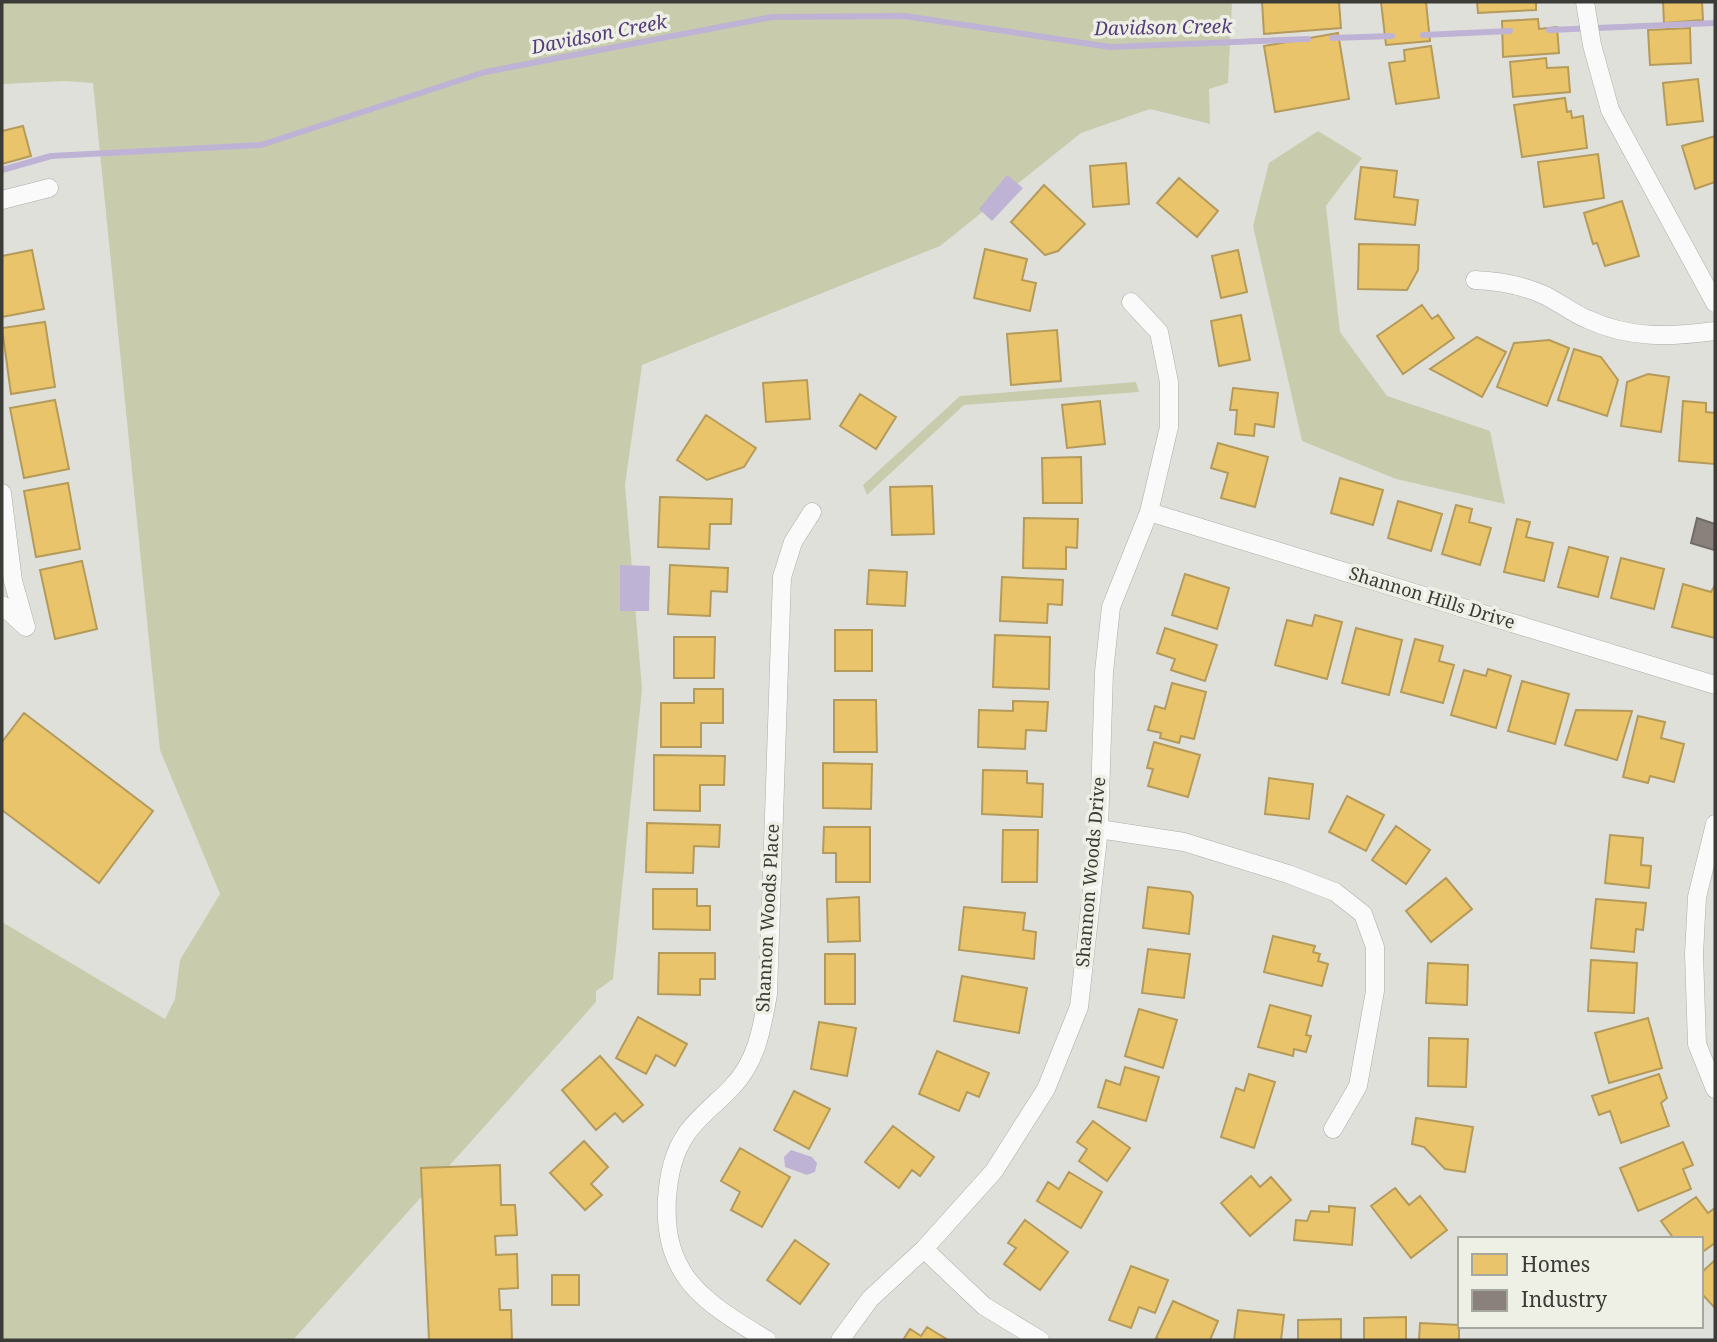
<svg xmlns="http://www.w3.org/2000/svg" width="1717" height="1342" font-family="'Noto Serif',serif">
  <rect width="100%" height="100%" fill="#e0e0db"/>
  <path fill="#c8ccac" d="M 2,2 L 1232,2 L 1228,83 L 1209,89 L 1210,124 L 1150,109 L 1081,133 L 940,246 L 642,365 L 625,485 L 642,689 L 613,979 L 596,991 L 596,1002 L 293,1340 L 2,1340 L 2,922 L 165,1019 L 175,999 L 180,960 L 220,894 L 160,750 L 93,83 L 65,81 L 2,84 Z
    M 1318,131 L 1362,158 L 1326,206 L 1340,332 L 1387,396 L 1490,431 L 1505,504 L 1396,479 L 1302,441 L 1253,226 L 1269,163 Z
    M 1136,382 L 1139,392 L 964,405 L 867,495 L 863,485 L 960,396 Z"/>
  <path fill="#bfb3d5" d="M 1007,175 L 1023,188 L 992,221 L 979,209 Z
    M 620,565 L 650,566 L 649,611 L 620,611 Z
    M 791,1150 L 812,1157 L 817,1163 L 815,1172 L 807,1175 L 785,1167 L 784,1157 Z"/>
  <path fill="#e9c46a" stroke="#b59b5b" stroke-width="2" d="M 1262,2 L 1339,2 L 1341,28 L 1264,34 Z
    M 1381,2 L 1426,2 L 1430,41 L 1386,45 Z
    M 1477,2 L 1536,2 L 1536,10 L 1478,13 Z
    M 1663,2 L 1702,2 L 1703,20 L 1664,23 Z
    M 1538,19 L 1539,29 L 1557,27 L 1559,53 L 1503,57 L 1502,21 Z
    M 1690,28 L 1691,63 L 1650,65 L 1648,30 Z
    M 1338,33 L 1349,99 L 1275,112 L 1264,46 Z
    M 1431,46 L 1439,98 L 1396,104 L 1389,63 L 1405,61 L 1404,50 Z
    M 1546,58 L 1547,68 L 1568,67 L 1570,92 L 1513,97 L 1510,62 Z
    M 1698,79 L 1703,121 L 1667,125 L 1663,83 Z
    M 1565,98 L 1567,112 L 1571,111 L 1572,118 L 1583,116 L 1587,148 L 1522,157 L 1514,105 Z
    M 23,126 L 31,156 L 2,164 L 2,131 Z
    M 1715,136 L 1715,182 L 1695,189 L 1682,146 Z
    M 1598,154 L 1604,198 L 1544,207 L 1538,162 Z
    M 1126,163 L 1129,204 L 1093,207 L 1090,166 Z
    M 1361,167 L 1397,171 L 1394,197 L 1418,200 L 1415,225 L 1355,219 Z
    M 1179,178 L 1218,211 L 1197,237 L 1157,203 Z
    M 1044,185 L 1085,224 L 1058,251 L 1045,255 L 1011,222 Z
    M 1622,201 L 1639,256 L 1605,266 L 1597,243 L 1593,244 L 1584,213 Z
    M 1359,244 L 1419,245 L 1418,270 L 1407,290 L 1358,289 Z
    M 985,249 L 1027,259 L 1022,280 L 1036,283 L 1030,311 L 974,298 Z
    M 32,250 L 44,309 L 2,317 L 2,256 Z
    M 1238,250 L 1247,292 L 1221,298 L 1212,256 Z
    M 1422,305 L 1432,319 L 1438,315 L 1454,338 L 1403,374 L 1377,336 Z
    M 1241,315 L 1250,360 L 1219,366 L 1211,321 Z
    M 45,322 L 55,387 L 11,394 L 2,328 Z
    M 1057,330 L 1061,381 L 1011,385 L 1007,334 Z
    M 1477,337 L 1506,352 L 1482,397 L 1430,369 Z
    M 1549,340 L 1569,348 L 1547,406 L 1497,387 L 1514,343 Z
    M 1574,349 L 1601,357 L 1618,380 L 1607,416 L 1558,400 Z
    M 1648,374 L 1669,377 L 1661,432 L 1621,426 L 1627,382 Z
    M 807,380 L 810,419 L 766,422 L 763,383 Z
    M 1233,388 L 1278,393 L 1274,427 L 1255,424 L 1254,436 L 1235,434 L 1237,410 L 1230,410 Z
    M 860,394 L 896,417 L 876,449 L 840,426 Z
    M 55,400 L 69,469 L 24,478 L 10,408 Z
    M 1100,401 L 1105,444 L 1067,448 L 1062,405 Z
    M 1683,401 L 1706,403 L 1706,412 L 1715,413 L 1715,464 L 1679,461 Z
    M 706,415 L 756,448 L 744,467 L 707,480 L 677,460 Z
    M 1218,443 L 1268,457 L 1255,507 L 1221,498 L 1228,473 L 1211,468 Z
    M 1081,457 L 1082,503 L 1043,503 L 1042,458 Z
    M 1340,478 L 1383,490 L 1373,525 L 1331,513 Z
    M 68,483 L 80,549 L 36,557 L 24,491 Z
    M 932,486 L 934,534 L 892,535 L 890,487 Z
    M 660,497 L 732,499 L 731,524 L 710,524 L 709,549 L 658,547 Z
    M 1398,501 L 1442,514 L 1431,551 L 1388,538 Z
    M 1456,505 L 1472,509 L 1469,522 L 1491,528 L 1480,565 L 1442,554 Z
    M 1024,518 L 1078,519 L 1077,548 L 1066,547 L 1066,569 L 1023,568 Z
    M 1517,519 L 1530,522 L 1526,537 L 1553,543 L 1544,581 L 1504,572 Z
    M 1569,547 L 1608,557 L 1598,597 L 1558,587 Z
    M 1621,558 L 1664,569 L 1654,609 L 1611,598 Z
    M 82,561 L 97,629 L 55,639 L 40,570 Z
    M 670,565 L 728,568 L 727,592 L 711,591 L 710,616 L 668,614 Z
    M 869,570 L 907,572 L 905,606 L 867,604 Z
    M 1185,574 L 1229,588 L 1217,629 L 1172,615 Z
    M 1002,577 L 1063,580 L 1062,605 L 1048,604 L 1047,623 L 1000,621 Z
    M 1683,584 L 1711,592 L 1715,585 L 1715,638 L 1672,627 Z
    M 1315,615 L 1342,622 L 1327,679 L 1275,665 L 1287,620 L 1312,626 Z
    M 1165,628 L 1217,645 L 1205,681 L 1171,670 L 1175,659 L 1157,653 Z
    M 1356,628 L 1402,640 L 1389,695 L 1342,683 Z
    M 835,630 L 872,630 L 872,671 L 835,671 Z
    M 995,635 L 1050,637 L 1049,689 L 993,687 Z
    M 674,637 L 715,637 L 714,678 L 674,678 Z
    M 1415,639 L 1443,646 L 1439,661 L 1454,665 L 1443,703 L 1401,692 Z
    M 1488,669 L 1511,676 L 1496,728 L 1451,715 L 1464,670 L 1486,676 Z
    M 1522,681 L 1569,694 L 1555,744 L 1508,731 Z
    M 1172,683 L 1206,692 L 1194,739 L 1181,736 L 1179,743 L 1160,738 L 1161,733 L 1148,730 L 1155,706 L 1165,709 Z
    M 694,689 L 723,689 L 723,723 L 701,723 L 701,747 L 661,747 L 661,703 L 694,703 Z
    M 834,700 L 876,700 L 877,752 L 834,752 Z
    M 1013,701 L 1048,702 L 1046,731 L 1026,730 L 1025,749 L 978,747 L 979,710 L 1013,711 Z
    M 1576,710 L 1632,711 L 1617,760 L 1565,745 Z
    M 24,713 L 153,811 L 99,883 L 2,810 L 2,742 Z
    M 1638,716 L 1665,722 L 1661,738 L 1684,744 L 1674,782 L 1650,776 L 1648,783 L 1623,777 Z
    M 1154,742 L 1200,755 L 1188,797 L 1148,786 L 1153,769 L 1147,768 Z
    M 654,755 L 725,756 L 724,785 L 700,785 L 700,811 L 654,810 Z
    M 823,763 L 872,764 L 871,809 L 823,808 Z
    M 983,770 L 1027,771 L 1027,783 L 1043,784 L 1042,817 L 982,814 Z
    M 1269,778 L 1313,784 L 1309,819 L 1265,814 Z
    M 1347,796 L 1384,815 L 1366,851 L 1329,832 Z
    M 647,823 L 720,825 L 719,847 L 694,846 L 693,873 L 646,872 Z
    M 1396,826 L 1430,850 L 1406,884 L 1372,860 Z
    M 824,827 L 870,827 L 870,882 L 836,882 L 836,853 L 823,853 Z
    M 1003,830 L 1038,830 L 1037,882 L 1002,882 Z
    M 1610,835 L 1643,838 L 1641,865 L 1651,866 L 1649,888 L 1605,883 Z
    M 1446,878 L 1472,909 L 1431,942 L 1406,911 Z
    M 1148,887 L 1190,892 L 1193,896 L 1189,934 L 1143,928 Z
    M 653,889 L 697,889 L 697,906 L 710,906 L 710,930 L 653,929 Z
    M 859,897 L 860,941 L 828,942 L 827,899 Z
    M 1596,899 L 1646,903 L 1643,930 L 1636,929 L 1634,952 L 1591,948 Z
    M 964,907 L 1025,913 L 1023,930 L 1036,932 L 1034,959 L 959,950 Z
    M 1273,936 L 1315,946 L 1313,952 L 1320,954 L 1318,961 L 1328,964 L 1322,986 L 1264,972 Z
    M 1148,949 L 1190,954 L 1184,998 L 1142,993 Z
    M 659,953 L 715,953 L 715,979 L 700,979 L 700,995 L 658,994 Z
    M 825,954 L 855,954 L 855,1004 L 825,1004 Z
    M 1591,960 L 1637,963 L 1634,1013 L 1588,1011 Z
    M 1428,963 L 1468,965 L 1467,1005 L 1426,1003 Z
    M 962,976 L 1027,988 L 1019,1033 L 954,1021 Z
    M 1270,1005 L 1311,1016 L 1306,1035 L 1311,1036 L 1306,1052 L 1294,1049 L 1293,1056 L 1258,1047 Z
    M 1139,1009 L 1177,1020 L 1163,1068 L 1125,1056 Z
    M 638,1017 L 687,1044 L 675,1066 L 656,1055 L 646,1074 L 616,1058 Z
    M 1648,1018 L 1662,1068 L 1609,1083 L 1595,1033 Z
    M 819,1022 L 856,1028 L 847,1076 L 811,1069 Z
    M 1429,1038 L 1468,1039 L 1466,1087 L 1428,1086 Z
    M 937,1051 L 989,1073 L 979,1097 L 967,1092 L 959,1111 L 919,1094 Z
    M 600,1056 L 643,1105 L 623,1122 L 615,1113 L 596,1130 L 562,1090 Z
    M 1125,1067 L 1159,1077 L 1146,1121 L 1098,1107 L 1106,1080 L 1120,1085 Z
    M 1249,1074 L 1275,1082 L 1254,1148 L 1221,1137 L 1236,1088 L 1244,1091 Z
    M 1659,1074 L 1667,1098 L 1661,1103 L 1669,1126 L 1621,1143 L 1610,1111 L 1599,1115 L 1592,1096 Z
    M 794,1091 L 830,1109 L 809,1149 L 774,1130 Z
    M 1416,1118 L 1473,1127 L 1465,1172 L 1445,1169 L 1424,1147 L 1412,1144 Z
    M 1093,1121 L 1130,1148 L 1107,1181 L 1079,1161 L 1087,1149 L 1077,1142 Z
    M 893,1126 L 934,1157 L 920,1176 L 912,1170 L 899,1188 L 865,1162 Z
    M 584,1141 L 608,1167 L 591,1184 L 602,1195 L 585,1210 L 550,1173 Z
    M 1683,1142 L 1693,1165 L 1683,1169 L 1691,1189 L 1638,1211 L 1620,1168 Z
    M 740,1148 L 790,1177 L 762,1227 L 731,1210 L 740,1192 L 721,1181 Z
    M 500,1165 L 501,1205 L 515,1205 L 517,1235 L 495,1236 L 496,1255 L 517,1254 L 518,1288 L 499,1289 L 500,1310 L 511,1310 L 512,1340 L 429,1340 L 421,1168 Z
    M 1069,1172 L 1102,1192 L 1081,1228 L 1037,1201 L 1048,1182 L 1059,1189 Z
    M 1251,1176 L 1260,1187 L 1271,1177 L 1291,1200 L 1250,1236 L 1221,1203 Z
    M 1395,1188 L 1409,1205 L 1420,1196 L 1447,1230 L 1411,1258 L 1371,1206 Z
    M 1696,1197 L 1708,1213 L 1715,1208 L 1715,1243 L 1701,1253 L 1701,1239 L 1674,1239 L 1661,1221 Z
    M 1329,1206 L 1355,1208 L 1352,1245 L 1294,1240 L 1296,1220 L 1307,1221 L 1311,1211 L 1329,1212 Z
    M 1025,1220 L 1068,1252 L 1040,1290 L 1004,1264 L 1016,1248 L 1008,1243 Z
    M 795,1240 L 829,1264 L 800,1304 L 767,1280 Z
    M 1715,1260 L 1715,1308 L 1701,1293 L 1701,1273 Z
    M 1131,1266 L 1168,1280 L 1155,1313 L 1139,1307 L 1131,1328 L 1109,1320 Z
    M 552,1275 L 579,1275 L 579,1305 L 552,1305 Z
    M 1173,1301 L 1218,1321 L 1210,1340 L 1161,1340 L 1156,1338 Z
    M 1238,1310 L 1284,1315 L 1281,1340 L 1234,1340 Z
    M 1406,1317 L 1406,1340 L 1364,1340 L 1364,1318 Z
    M 1341,1319 L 1341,1340 L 1298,1340 L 1298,1320 Z
    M 1420,1323 L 1459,1325 L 1459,1340 L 1419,1340 Z
    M 927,1327 L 948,1340 L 903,1340 L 910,1329 L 921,1336 Z"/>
  <path fill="#8a817c" stroke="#726c67" stroke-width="2" d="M 1697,518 L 1715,524 L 1714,550 L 1691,543 Z"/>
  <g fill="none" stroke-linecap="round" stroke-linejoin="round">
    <path stroke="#bfb3d5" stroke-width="6" d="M 1549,30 L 1715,23
      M 1423,35 L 1510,31
      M 1332,38 L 1392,36
      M 2,170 L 51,156 L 261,145 L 485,72 L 772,17 L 905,16 L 1110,47 L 1308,39"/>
    <defs>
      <path id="street" d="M 1585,2 L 1592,45 L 1610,110 L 1715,303
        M 2,200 L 49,188
        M 1475,280 C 1499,281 1522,285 1544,295 C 1559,302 1572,313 1587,319 C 1630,339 1670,337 1715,331
        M 2,493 L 13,581 L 26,627
        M 1149,512 L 1715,685
        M 2,605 L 26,627
        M 1715,824 L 1697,897 L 1694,954 L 1697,1044 L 1715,1089
        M 1099,829 L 1184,842 L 1288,874 L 1335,892 L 1363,914 L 1375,947 L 1375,991 L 1358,1086 L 1333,1129
        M 924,1249 L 984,1306 L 1040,1340
        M 767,1340 C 706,1303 662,1278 667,1198 C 669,1174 673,1153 687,1133 C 699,1116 718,1102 732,1087 C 757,1061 762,1028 768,994 L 782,577 L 793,542 L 812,512
        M 840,1340 L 870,1299 L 924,1249 L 994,1171 L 1046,1089 L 1079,1007 L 1099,829 L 1104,672 L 1111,607 L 1149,512 L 1169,427 L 1169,382 L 1159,332 L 1131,302"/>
    </defs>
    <use href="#street" stroke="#acaca8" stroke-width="19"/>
    <use href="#street" stroke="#fafafa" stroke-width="18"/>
  </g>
  <g text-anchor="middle" stroke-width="7" stroke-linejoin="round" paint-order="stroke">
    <g font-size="18" fill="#3b3b37" stroke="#eef0e5">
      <text transform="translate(1432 598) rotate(17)" y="6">Shannon Hills Drive</text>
      <text transform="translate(1091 872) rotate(-85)" y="6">Shannon Woods Drive</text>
      <text transform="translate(768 918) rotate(-87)" y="6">Shannon Woods Place</text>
    </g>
    <g font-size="19" font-style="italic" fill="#553c7a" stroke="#eef0e5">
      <text transform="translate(1163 27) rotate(-1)" y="7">Davidson Creek</text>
      <text transform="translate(599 34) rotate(-11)" y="7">Davidson Creek</text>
    </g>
  </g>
  <rect width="1717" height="1342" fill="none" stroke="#3b3b37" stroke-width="7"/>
  <rect x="1458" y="1237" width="245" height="91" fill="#eef0e5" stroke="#a6a89f" stroke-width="2"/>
  <rect x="1472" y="1254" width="35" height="21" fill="#e9c46a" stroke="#a6a89f" stroke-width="2"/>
  <text x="1521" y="1272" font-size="21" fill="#3b3b37">Homes</text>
  <rect x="1472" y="1290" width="35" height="21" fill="#8a817c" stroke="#a6a89f" stroke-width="2"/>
  <text x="1521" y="1307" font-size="21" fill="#3b3b37">Industry</text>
</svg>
